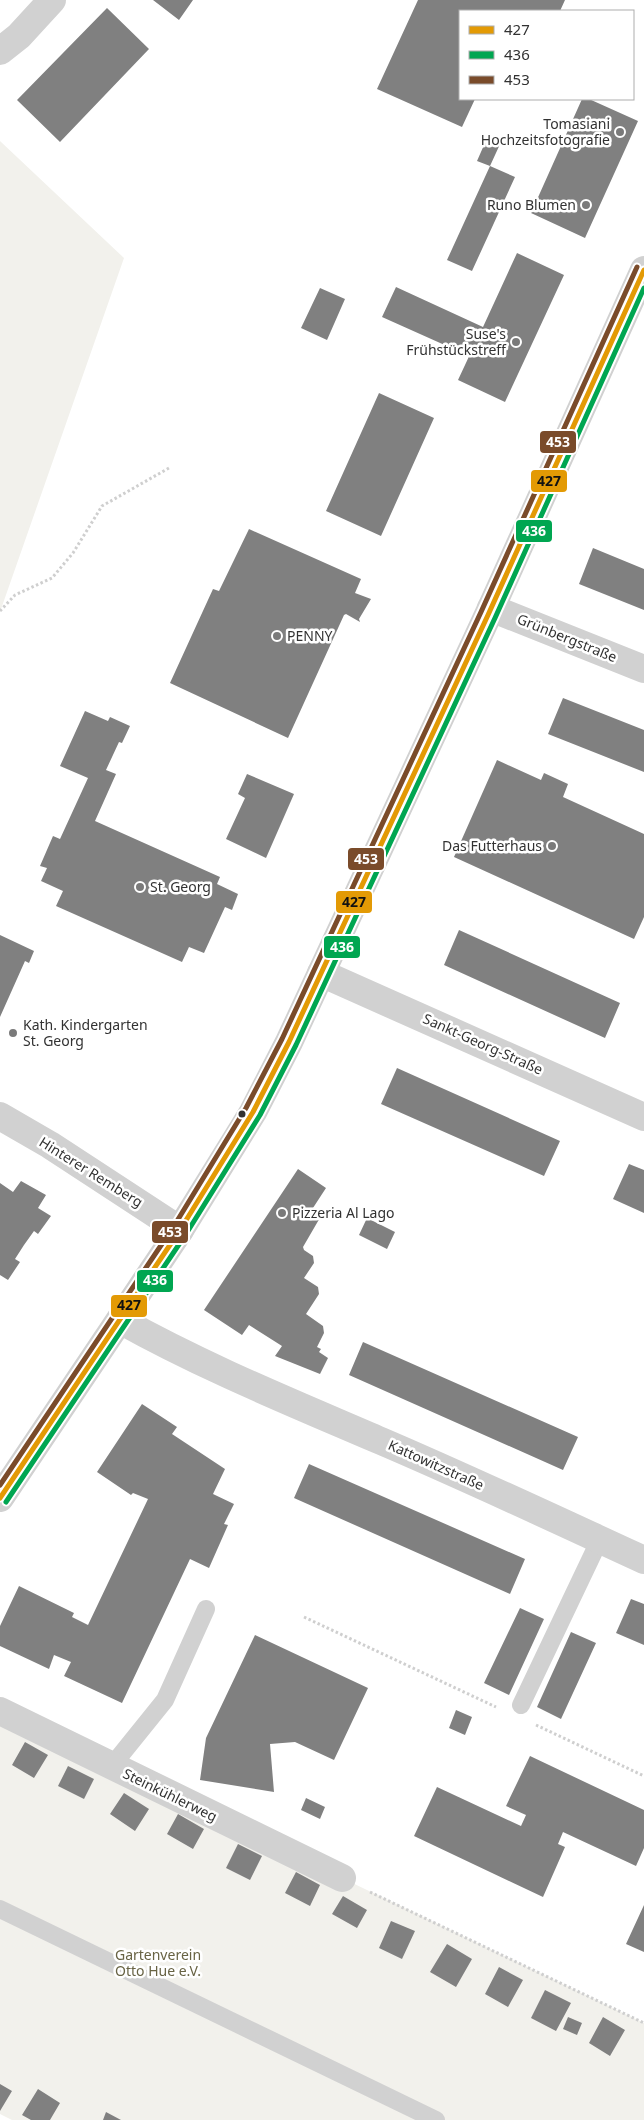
<svg xmlns="http://www.w3.org/2000/svg" width="644" height="2120" font-family="'Noto Sans',sans-serif">
  <rect width="100%" height="100%" fill="#fff"/>
  <path fill="#f2f1ec" d="M 0,141 L 124,258 L 0,612 Z
    M 0,1710 L 342,1878 L 644,2023 L 644,2120 L 12,2120 L 0,2114 Z"/>
  <path fill="#808080" d="M 153,0 L 193,0 L 179,20 Z
    M 418,0 L 565,0 L 560,11 L 460,11 L 460,99 L 475,99 L 462,127 L 377,89 Z
    M 107,8 L 149,49 L 60,142 L 17,100 Z
    M 582,99 L 589,99 L 638,121 L 585,238 L 531,213 Z
    M 488,136 L 501,142 L 490,166 L 515,177 L 472,271 L 447,260 L 490,166 L 477,161 Z
    M 517,253 L 564,275 L 505,402 L 458,380 L 472,350 L 461,345 L 458,351 L 382,317 L 396,287 L 483,327 Z
    M 320,288 L 345,299 L 327,340 L 301,328 Z
    M 379,393 L 434,418 L 381,536 L 326,511 Z
    M 249,529 L 361,579 L 355,593 L 371,599 L 359,619 L 360,622 L 346,614 L 344,615 L 288,738 L 170,683 L 213,589 L 219,591 Z
    M 593,548 L 644,569 L 644,610 L 579,584 Z
    M 563,698 L 644,730 L 644,772 L 548,734 Z
    M 85,711 L 108,721 L 110,717 L 130,726 L 122,743 L 119,742 L 106,770 L 116,774 L 95,821 L 220,877 L 217,884 L 238,894 L 232,910 L 225,907 L 204,953 L 189,947 L 182,962 L 56,906 L 63,891 L 41,881 L 47,868 L 40,866 L 53,836 L 60,839 L 88,778 L 60,766 Z
    M 497,760 L 541,780 L 544,773 L 568,784 L 563,797 L 644,834 L 644,917 L 634,939 L 454,857 Z
    M 247,774 L 294,794 L 266,858 L 226,839 L 245,798 L 238,794 Z
    M 459,930 L 620,1003 L 605,1038 L 444,965 Z
    M 0,935 L 34,951 L 29,963 L 25,961 L 0,1017 Z
    M 397,1068 L 560,1141 L 544,1176 L 381,1104 Z
    M 629,1164 L 644,1170 L 644,1213 L 613,1199 Z
    M 298,1169 L 326,1188 L 311,1211 L 321,1216 L 303,1247 L 304,1250 L 313,1256 L 314,1263 L 304,1278 L 318,1287 L 319,1294 L 306,1314 L 323,1326 L 324,1333 L 317,1347 L 321,1349 L 319,1352 L 328,1358 L 320,1374 L 275,1356 L 282,1346 L 249,1325 L 242,1335 L 204,1310 Z
    M 21,1181 L 46,1195 L 38,1208 L 51,1216 L 38,1234 L 34,1231 L 24,1245 L 15,1259 L 20,1262 L 8,1280 L 0,1275 L 0,1183 L 13,1192 Z
    M 367,1218 L 395,1232 L 387,1249 L 359,1235 Z
    M 363,1342 L 578,1437 L 563,1470 L 349,1375 Z
    M 142,1404 L 177,1427 L 172,1434 L 225,1469 L 213,1494 L 234,1504 L 224,1524 L 228,1525 L 209,1568 L 190,1559 L 122,1703 L 64,1676 L 71,1662 L 54,1655 L 49,1669 L 0,1646 L 0,1626 L 19,1586 L 74,1613 L 72,1617 L 88,1625 L 148,1499 L 133,1493 L 131,1495 L 97,1472 Z
    M 309,1464 L 525,1559 L 510,1594 L 294,1498 Z
    M 631,1599 L 644,1604 L 644,1645 L 616,1633 Z
    M 520,1608 L 544,1619 L 509,1695 L 484,1683 Z
    M 571,1632 L 596,1643 L 561,1719 L 537,1707 Z
    M 255,1635 L 368,1688 L 334,1760 L 295,1742 L 270,1744 L 274,1792 L 200,1780 L 206,1738 Z
    M 456,1710 L 472,1717 L 465,1735 L 449,1728 Z
    M 25,1742 L 48,1755 L 34,1778 L 12,1765 Z
    M 530,1756 L 644,1810 L 644,1848 L 636,1866 L 563,1832 L 558,1844 L 565,1847 L 543,1897 L 414,1836 L 437,1787 L 521,1826 L 526,1815 L 506,1806 Z
    M 68,1766 L 94,1779 L 84,1799 L 58,1786 Z
    M 124,1793 L 149,1809 L 135,1831 L 110,1814 Z
    M 306,1798 L 325,1807 L 320,1819 L 301,1810 Z
    M 178,1814 L 204,1829 L 193,1849 L 167,1834 Z
    M 238,1844 L 262,1856 L 250,1880 L 226,1868 Z
    M 296,1872 L 320,1885 L 310,1906 L 285,1893 Z
    M 343,1896 L 367,1910 L 357,1928 L 332,1914 Z
    M 644,1905 L 644,1952 L 626,1944 Z
    M 391,1921 L 415,1931 L 402,1959 L 379,1948 Z
    M 447,1944 L 472,1959 L 456,1987 L 430,1972 Z
    M 499,1967 L 523,1980 L 508,2007 L 485,1994 Z
    M 545,1990 L 571,2003 L 556,2031 L 531,2018 Z
    M 568,2017 L 582,2023 L 577,2035 L 563,2029 Z
    M 603,2017 L 625,2030 L 610,2056 L 589,2043 Z
    M 0,2084 L 12,2091 L 0,2111 Z
    M 38,2089 L 60,2103 L 50,2120 L 31,2120 L 22,2115 Z
    M 106,2112 L 121,2120 L 103,2120 Z"/>
  <g fill="none" stroke-linecap="round" stroke-linejoin="round">
    <path stroke="#cfcfcf" stroke-width="3" stroke-dasharray="2.5 2.5" stroke-linecap="butt" d="M 0,611 L 15,595 L 52,578 L 73,553 L 102,506 L 169,468
      M 304,1617 L 496,1707
      M 536,1725 L 644,1776
      M 370,1892 L 644,2023"/>
    <path stroke="#d1d1d1" stroke-width="18" d="M 521,1705 L 600,1539
      M 111,1767 L 165,1700 L 206,1609
      M 0,1909 L 436,2120"/>
    <path stroke="#d1d1d1" stroke-width="28" d="M 0,51 L 19,36 L 52,0
      M 491,608 L 644,669
      M 321,973 L 644,1117
      M 0,1116 L 50,1145 L 180,1230
      M 120,1320 C 204,1367 293,1403 381,1441 C 470,1479 557,1520 644,1560
      M 0,1711 L 342,1878"/>
    <path stroke="#d1d1d1" stroke-width="28" d="M 0,1498 L 180,1230 L 253,1112 L 289,1042 L 488,615 L 644,270"/>
    <defs>
      <path id="bus-1" d="M 0,1498 L 180,1230 L 253,1112 L 289,1042 L 488,615 L 644,270"/>
      <path id="bus-2" d="M 6,1502 L 186,1234 L 260,1115 L 296,1045 L 495,618 L 644,288"/>
      <path id="bus-3" d="M 0,1485 L 174,1226 L 246,1108 L 282,1039 L 481,612 L 637,267"/>
    </defs>
    <use href="#bus-1" stroke="#fff" stroke-width="9"/>
    <use href="#bus-2" stroke="#fff" stroke-width="9"/>
    <use href="#bus-3" stroke="#fff" stroke-width="9"/>
    <use href="#bus-1" stroke="#e39a05" stroke-width="5"/>
    <use href="#bus-2" stroke="#00a651" stroke-width="5"/>
    <use href="#bus-3" stroke="#7a4b2a" stroke-width="5"/>
  </g>
  <g fill="#7a7a7a" stroke="#fff" stroke-width="2">
    <circle cx="620" cy="132" r="5"/>
    <circle cx="586" cy="205" r="5"/>
    <circle cx="516" cy="342" r="5"/>
    <circle cx="277" cy="636" r="5"/>
    <circle cx="552" cy="846" r="5"/>
    <circle cx="140" cy="887" r="5"/>
    <circle cx="13" cy="1033" r="5"/>
    <circle cx="282" cy="1213" r="5"/>
  </g>
  <circle fill="#323232" stroke="#fff" stroke-width="2" cx="242" cy="1114" r="4.5"/>
  <g text-anchor="middle" stroke-width="5" stroke-linejoin="round" paint-order="stroke">
    <g font-size="14" fill="#323232" stroke="#fff" text-anchor="end">
      <text x="610" y="129">Tomasiani<tspan x="610" dy="16">Hochzeitsfotografie</tspan></text>
      <text x="576" y="210">Runo Blumen</text>
      <text x="506" y="339">Suse's<tspan x="506" dy="16">Frühstückstreff</tspan></text>
      <text x="287" y="641" text-anchor="start">PENNY</text>
      <text x="542" y="851">Das Futterhaus</text>
      <text x="150" y="892" text-anchor="start">St. Georg</text>
      <text x="23" y="1030" text-anchor="start">Kath. Kindergarten<tspan x="23" dy="16">St. Georg</tspan></text>
      <text x="292" y="1218" text-anchor="start">Pizzeria Al Lago</text>
    </g>
    <g font-size="14" fill="#323232" stroke="#fff">
      <text transform="translate(567 638) rotate(22)" y="5">Grünbergstraße</text>
      <text transform="translate(483 1044) rotate(24)" y="5">Sankt-Georg-Straße</text>
      <text transform="translate(91 1172) rotate(32)" y="5">Hinterer Remberg</text>
      <text transform="translate(436 1465) rotate(24)" y="5">Kattowitzstraße</text>
      <text transform="translate(170 1795) rotate(26)" y="5">Steinkühlerweg</text>
    </g>
    <g font-size="14" fill="#686344" stroke="#fff">
      <text x="158" y="1960">Gartenverein<tspan x="158" dy="16">Otto Hue e.V.</tspan></text>
    </g>
  </g>
  <g stroke="#fff" stroke-width="2">
    <rect x="539" y="430" width="38" height="24" rx="5" fill="#7a4b2a"/>
    <rect x="530" y="469" width="38" height="24" rx="5" fill="#e39a05"/>
    <rect x="515" y="519" width="38" height="24" rx="5" fill="#00a651"/>
    <rect x="347" y="847" width="38" height="24" rx="5" fill="#7a4b2a"/>
    <rect x="335" y="890" width="38" height="24" rx="5" fill="#e39a05"/>
    <rect x="323" y="935" width="38" height="24" rx="5" fill="#00a651"/>
    <rect x="151" y="1220" width="38" height="24" rx="5" fill="#7a4b2a"/>
    <rect x="136" y="1269" width="38" height="24" rx="5" fill="#00a651"/>
    <rect x="110" y="1294" width="38" height="24" rx="5" fill="#e39a05"/>
  </g>
  <g font-size="14" text-anchor="middle" font-weight="bold" fill="#fff">
    <text x="558" y="447">453</text>
    <text x="534" y="536">436</text>
    <text x="366" y="864">453</text>
    <text x="342" y="952">436</text>
    <text x="170" y="1237">453</text>
    <text x="155" y="1285">436</text>
  </g>
  <g font-size="14" text-anchor="middle" font-weight="bold" fill="#111">
    <text x="549" y="486">427</text>
    <text x="354" y="907">427</text>
    <text x="129" y="1310">427</text>
  </g>
  <rect x="459" y="10" width="175" height="90" fill="#ffffff" stroke="#adadad"/>
  <rect x="469" y="26" width="25" height="8" fill="#e39a05" stroke="#adadad"/>
  <text x="504" y="35" font-size="15" fill="#323232">427</text>
  <rect x="469" y="51" width="25" height="8" fill="#00a651" stroke="#adadad"/>
  <text x="504" y="60" font-size="15" fill="#323232">436</text>
  <rect x="469" y="76" width="25" height="8" fill="#7a4b2a" stroke="#adadad"/>
  <text x="504" y="85" font-size="15" fill="#323232">453</text>
</svg>
